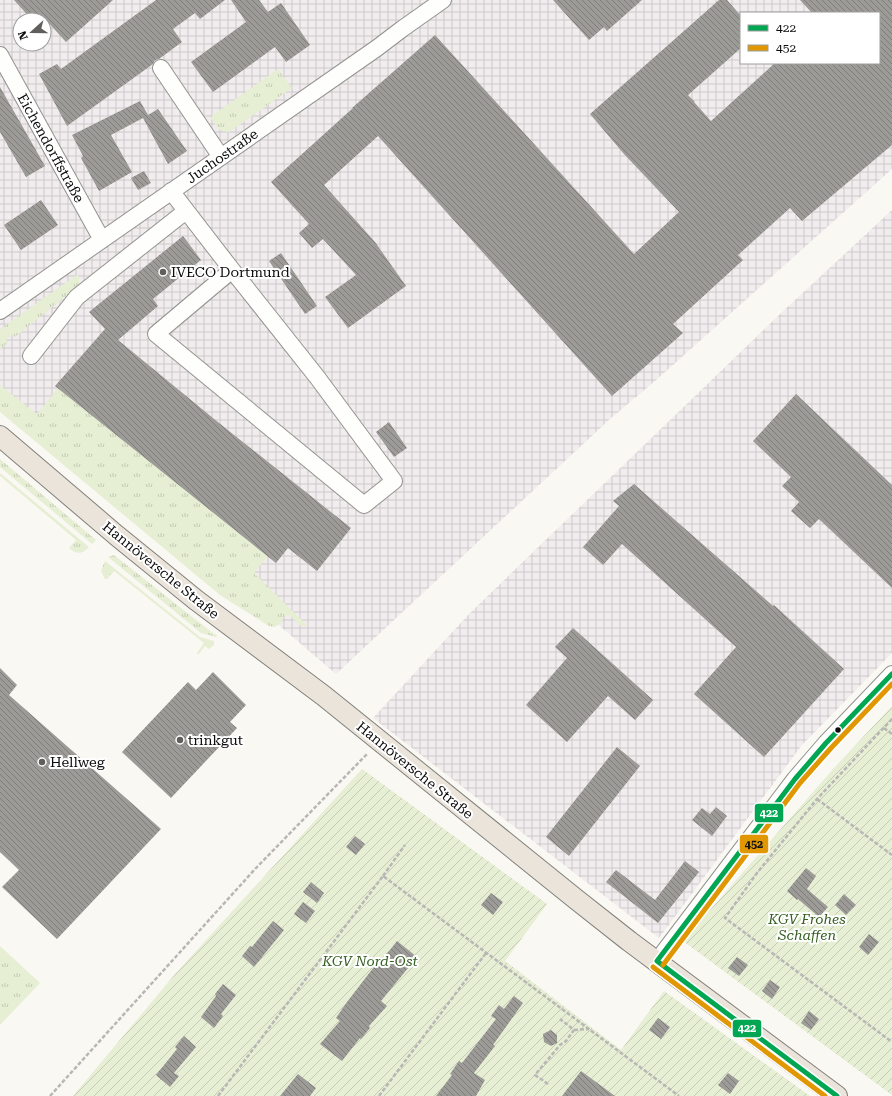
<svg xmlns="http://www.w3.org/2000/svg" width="892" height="1096" font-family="'Roboto Serif',serif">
  <defs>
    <pattern id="industrial-grid" width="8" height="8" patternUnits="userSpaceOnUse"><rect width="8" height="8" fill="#f1ecee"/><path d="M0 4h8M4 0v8" fill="none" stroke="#cdc9cb"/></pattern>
    <pattern id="grass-tufts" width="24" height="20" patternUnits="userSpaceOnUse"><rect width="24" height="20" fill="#e6eed3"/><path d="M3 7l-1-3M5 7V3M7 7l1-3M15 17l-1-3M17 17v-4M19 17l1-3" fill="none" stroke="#c4cbb4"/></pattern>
    <pattern id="garden-furrows" width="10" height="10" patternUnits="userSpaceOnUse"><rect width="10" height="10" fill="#e6eed3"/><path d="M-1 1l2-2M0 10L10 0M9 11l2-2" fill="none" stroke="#c4cbb4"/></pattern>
    <pattern id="building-back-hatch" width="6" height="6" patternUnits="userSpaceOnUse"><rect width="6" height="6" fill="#9d9b98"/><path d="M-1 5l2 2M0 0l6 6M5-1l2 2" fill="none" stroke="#7e7d7a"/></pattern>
  </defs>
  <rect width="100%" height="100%" fill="#faf8f2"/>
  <path fill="url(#industrial-grid)" fill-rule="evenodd" d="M 0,0 L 892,0 L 892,169 L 655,381 L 610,419 L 336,674 L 0,387 ZM 741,13 L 879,13 L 879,63 L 741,63 ZM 20,20 L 44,20 L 44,44 L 20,44 Z
    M 892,210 L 892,653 L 802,745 L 659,938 L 373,718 L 470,613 L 779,315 Z"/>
  <path fill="url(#grass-tufts)" d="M 278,69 L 292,88 L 229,132 L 219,130 L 210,117 Z
    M 78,274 L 80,285 L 15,337 L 13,334 L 6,340 L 8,343 L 0,349 L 0,329 Z
    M 0,385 L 37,414 L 58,388 L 268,556 L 254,573 L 308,626 L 301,626 L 289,615 L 284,616 L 282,622 L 275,627 L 269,626 L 220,595 L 0,412 Z
    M 0,459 L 96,540 L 92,544 L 0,467 Z
    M 0,473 L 89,547 C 83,554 76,555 69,548 L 76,540 L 0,476 Z
    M 114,555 L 214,634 L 217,635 L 216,637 L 201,633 L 108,557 Z
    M 105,561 L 200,637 L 214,641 L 214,645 L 209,649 L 205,646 L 198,655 L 197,653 L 204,643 L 114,571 L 107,579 L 105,579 L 101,571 Z
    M 0,946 L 40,983 L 0,1025 Z"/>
  <path fill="url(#garden-furrows)" d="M 892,706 L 892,1095 L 683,941 L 834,768 Z
    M 362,769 L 547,904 L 505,961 L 621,1050 L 664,991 L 810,1096 L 73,1096 L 176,973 Z"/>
  <path fill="url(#building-back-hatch)" d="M 14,0 L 113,0 L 66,42 L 46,20 L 32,20 Z
    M 156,0 L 225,0 L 200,19 L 195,13 L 173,29 L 182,42 L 159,59 L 155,60 L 153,64 L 67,126 L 39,74 L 57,64 L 61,69 Z
    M 231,0 L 259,0 L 268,12 L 281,3 L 310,45 L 286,62 L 275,47 L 213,92 L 191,62 L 246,22 Z
    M 553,0 L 642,0 L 607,31 L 604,27 L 589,40 Z
    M 719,0 L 727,0 L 741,16 L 741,48 L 688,95 L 695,102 L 694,102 L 711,121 L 775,63 L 879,63 L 879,13 L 812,13 L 800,0 L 892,0 L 892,145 L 802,221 L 790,208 L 738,255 L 743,260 L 673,324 L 683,333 L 612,396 L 378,136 L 324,185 L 375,242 L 406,286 L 348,328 L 325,297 L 356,275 L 323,239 L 312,248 L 299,233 L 309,224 L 271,182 L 353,108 L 352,108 L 435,35 L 634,254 L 679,212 L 624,154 L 590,114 Z
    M 0,87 L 45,166 L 26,177 L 0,132 Z
    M 140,101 L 148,115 L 158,109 L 187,151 L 168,164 L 143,118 L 111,135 L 132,172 L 99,191 L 81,158 L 83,156 L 72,135 Z
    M 144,171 L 151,183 L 138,190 L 131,178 Z
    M 41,200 L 58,225 L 21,250 L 4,225 Z
    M 183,236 L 201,260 L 153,299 L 158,306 L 118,340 L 219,423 L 351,528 L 317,571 L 288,548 L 276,563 L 55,386 L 105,329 L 89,312 Z
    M 281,253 L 317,306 L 305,314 L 269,261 Z
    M 796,394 L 892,485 L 892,588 L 819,519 L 810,528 L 791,511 L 799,502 L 782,486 L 791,477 L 753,441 Z
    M 389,422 L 407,448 L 394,457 L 376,432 Z
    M 634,484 L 773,606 L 774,605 L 844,669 L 764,757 L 694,694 L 736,647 L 622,544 L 603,565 L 583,547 L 619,506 L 613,501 Z
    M 573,628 L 653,700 L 635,720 L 608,696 L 567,742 L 526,705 L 567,658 L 555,647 Z
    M 0,668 L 17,685 L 9,695 L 161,829 L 57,939 L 2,887 L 19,870 L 0,852 Z
    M 213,672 L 246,705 L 230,722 L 237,728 L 171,798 L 122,752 L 188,682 L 196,690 Z
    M 617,747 L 640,766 L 569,856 L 546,837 Z
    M 716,807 L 727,816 L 712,836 L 692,820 L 702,808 L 710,814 Z
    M 355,836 L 365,844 L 356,855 L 346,847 Z
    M 685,861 L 699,872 L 658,923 L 606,882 L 616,870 L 655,900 Z
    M 806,868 L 816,876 L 807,889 L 828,907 L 819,917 L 798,899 L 797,900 L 787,891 Z
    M 311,882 L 324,893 L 317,903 L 303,892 Z
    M 491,893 L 503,902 L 493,915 L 481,905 Z
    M 844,894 L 856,905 L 846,915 L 835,905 Z
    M 303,902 L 315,911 L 306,923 L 294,914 Z
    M 273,921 L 284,930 L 254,967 L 242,956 L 250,946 L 252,947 Z
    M 869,934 L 879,942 L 868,955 L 859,947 Z
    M 397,941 L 417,957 L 381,1001 L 387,1006 L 369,1026 L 370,1028 L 361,1039 L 360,1038 L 342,1061 L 320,1044 L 340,1021 L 336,1018 L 347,1002 L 377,963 L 379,964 Z
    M 737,957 L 748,965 L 739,976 L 728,968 Z
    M 770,980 L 780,987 L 772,999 L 762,991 Z
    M 223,984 L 236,995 L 221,1014 L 223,1016 L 214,1028 L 201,1017 L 216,996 L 215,994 Z
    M 514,996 L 523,1003 L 493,1045 L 495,1046 L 474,1073 L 485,1080 L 476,1096 L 436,1096 L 452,1075 L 450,1074 L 459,1061 L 462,1063 L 496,1019 L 491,1016 L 499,1005 L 504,1009 Z
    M 809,1011 L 819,1019 L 811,1030 L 801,1023 Z
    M 658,1018 L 670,1027 L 661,1039 L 649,1030 Z
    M 551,1030 L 557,1035 L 557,1043 L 551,1046 L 544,1042 L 543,1034 Z
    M 184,1036 L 196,1047 L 174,1073 L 179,1076 L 170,1087 L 156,1075 L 177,1049 L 175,1047 Z
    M 581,1071 L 615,1096 L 562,1096 Z
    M 728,1073 L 739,1081 L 730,1094 L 718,1085 Z
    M 298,1074 L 316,1088 L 310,1096 L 280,1096 Z"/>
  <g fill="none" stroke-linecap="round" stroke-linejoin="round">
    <defs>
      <path id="minor" d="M 0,55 L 102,240
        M 161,68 L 221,157
        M 171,191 L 232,270 L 317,377 L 394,481 L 364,505 L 156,334 L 232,270
        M 0,311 L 377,48 L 402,29 L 443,0
        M 31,356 L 77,297 L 186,211
        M 657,961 L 795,779 L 826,743 L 892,674"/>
      <path id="major" d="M 0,436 L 116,535 L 196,600 L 324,696 L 577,900 L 629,941 L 837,1096"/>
    </defs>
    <use href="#minor" stroke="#949390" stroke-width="18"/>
    <use href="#major" stroke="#81807d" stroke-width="22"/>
    <path stroke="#b8b7b6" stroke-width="2.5" stroke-dasharray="4 2" stroke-linecap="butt" d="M 892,719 L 817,799 L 757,873 L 725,918 L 892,1042
      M 884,728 L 892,734
      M 817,799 L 892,855
      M 383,876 L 405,845
      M 574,1030 L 589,1029
      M 548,1084 L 535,1075 L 560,1045 L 566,1041 L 574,1030 L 560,1019
      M 50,1096 L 256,868 L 368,753
      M 218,1096 L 383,876 L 679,1096
      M 379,1096 L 486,953"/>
    <use href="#minor" stroke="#fefefd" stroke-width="16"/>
    <use href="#major" stroke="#ebe4da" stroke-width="20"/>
    <defs>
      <path id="bus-1" d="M 657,961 L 795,779 L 826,743 L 892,674
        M 657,961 L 837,1096"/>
      <path id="bus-2" d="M 663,965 L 800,783 L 831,748 L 892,684
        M 653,967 L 825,1096"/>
    </defs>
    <use href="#bus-1" stroke="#fff" stroke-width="8"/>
    <use href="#bus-2" stroke="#fff" stroke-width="8"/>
    <use href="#bus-1" stroke="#00a651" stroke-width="5"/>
    <use href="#bus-2" stroke="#e09701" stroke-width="5"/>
  </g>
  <g fill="#605f5d" stroke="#fff" stroke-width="1.5">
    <circle cx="163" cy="272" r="4"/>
    <circle cx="180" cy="740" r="4"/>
    <circle cx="42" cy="762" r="4"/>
  </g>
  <circle fill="#0d0d0d" stroke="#fff" stroke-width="1.5" cx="838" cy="730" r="3.5"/>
  <g text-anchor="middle" stroke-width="4" stroke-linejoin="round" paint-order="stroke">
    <g font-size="14" fill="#0d0d0d" stroke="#fff">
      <text transform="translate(51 148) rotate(61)" y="5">Eichendorffstraße</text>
      <text transform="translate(222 156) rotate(-35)" y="5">Juchostraße</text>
      <text transform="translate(161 570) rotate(39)" y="5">Hannöversche Straße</text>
      <text transform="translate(415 770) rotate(39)" y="5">Hannöversche Straße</text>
    </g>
    <g font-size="14" fill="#0d0d0d" stroke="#fff" text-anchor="start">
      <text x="171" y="277">IVECO Dortmund</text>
      <text x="188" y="745">trinkgut</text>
      <text x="50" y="767">Hellweg</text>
    </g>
    <g font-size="14" font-style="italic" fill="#366022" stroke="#fff">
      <text x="807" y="924">KGV Frohes<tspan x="807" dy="16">Schaffen</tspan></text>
      <text x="370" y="966">KGV Nord-Ost</text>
    </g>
  </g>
  <g stroke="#fff" stroke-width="1.5">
    <rect x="754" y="803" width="30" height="20" rx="4" fill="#00a651"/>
    <rect x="739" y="834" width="30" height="20" rx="4" fill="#e09701"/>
    <rect x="732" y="1019" width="30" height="19" rx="4" fill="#00a651"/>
  </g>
  <g font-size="11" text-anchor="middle" font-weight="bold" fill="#fff">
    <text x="769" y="817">422</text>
    <text x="747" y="1032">422</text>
  </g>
  <g font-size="11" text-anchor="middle" font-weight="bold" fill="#111">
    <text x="754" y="848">452</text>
  </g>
  <rect x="740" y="12" width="140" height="52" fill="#ffffff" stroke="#9e9e9e"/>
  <rect x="748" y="25" width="20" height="6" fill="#00a651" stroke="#9e9e9e"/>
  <text x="776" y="32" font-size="12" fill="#0d0d0d">422</text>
  <rect x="748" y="45" width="20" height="6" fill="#e09701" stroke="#9e9e9e"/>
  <text x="776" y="52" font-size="12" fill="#0d0d0d">452</text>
  <g transform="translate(32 32) rotate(249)"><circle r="19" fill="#ffffff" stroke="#9e9e9e"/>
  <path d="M0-3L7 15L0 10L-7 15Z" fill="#605f5d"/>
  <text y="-6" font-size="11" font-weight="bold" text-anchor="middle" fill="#0d0d0d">N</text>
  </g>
</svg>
